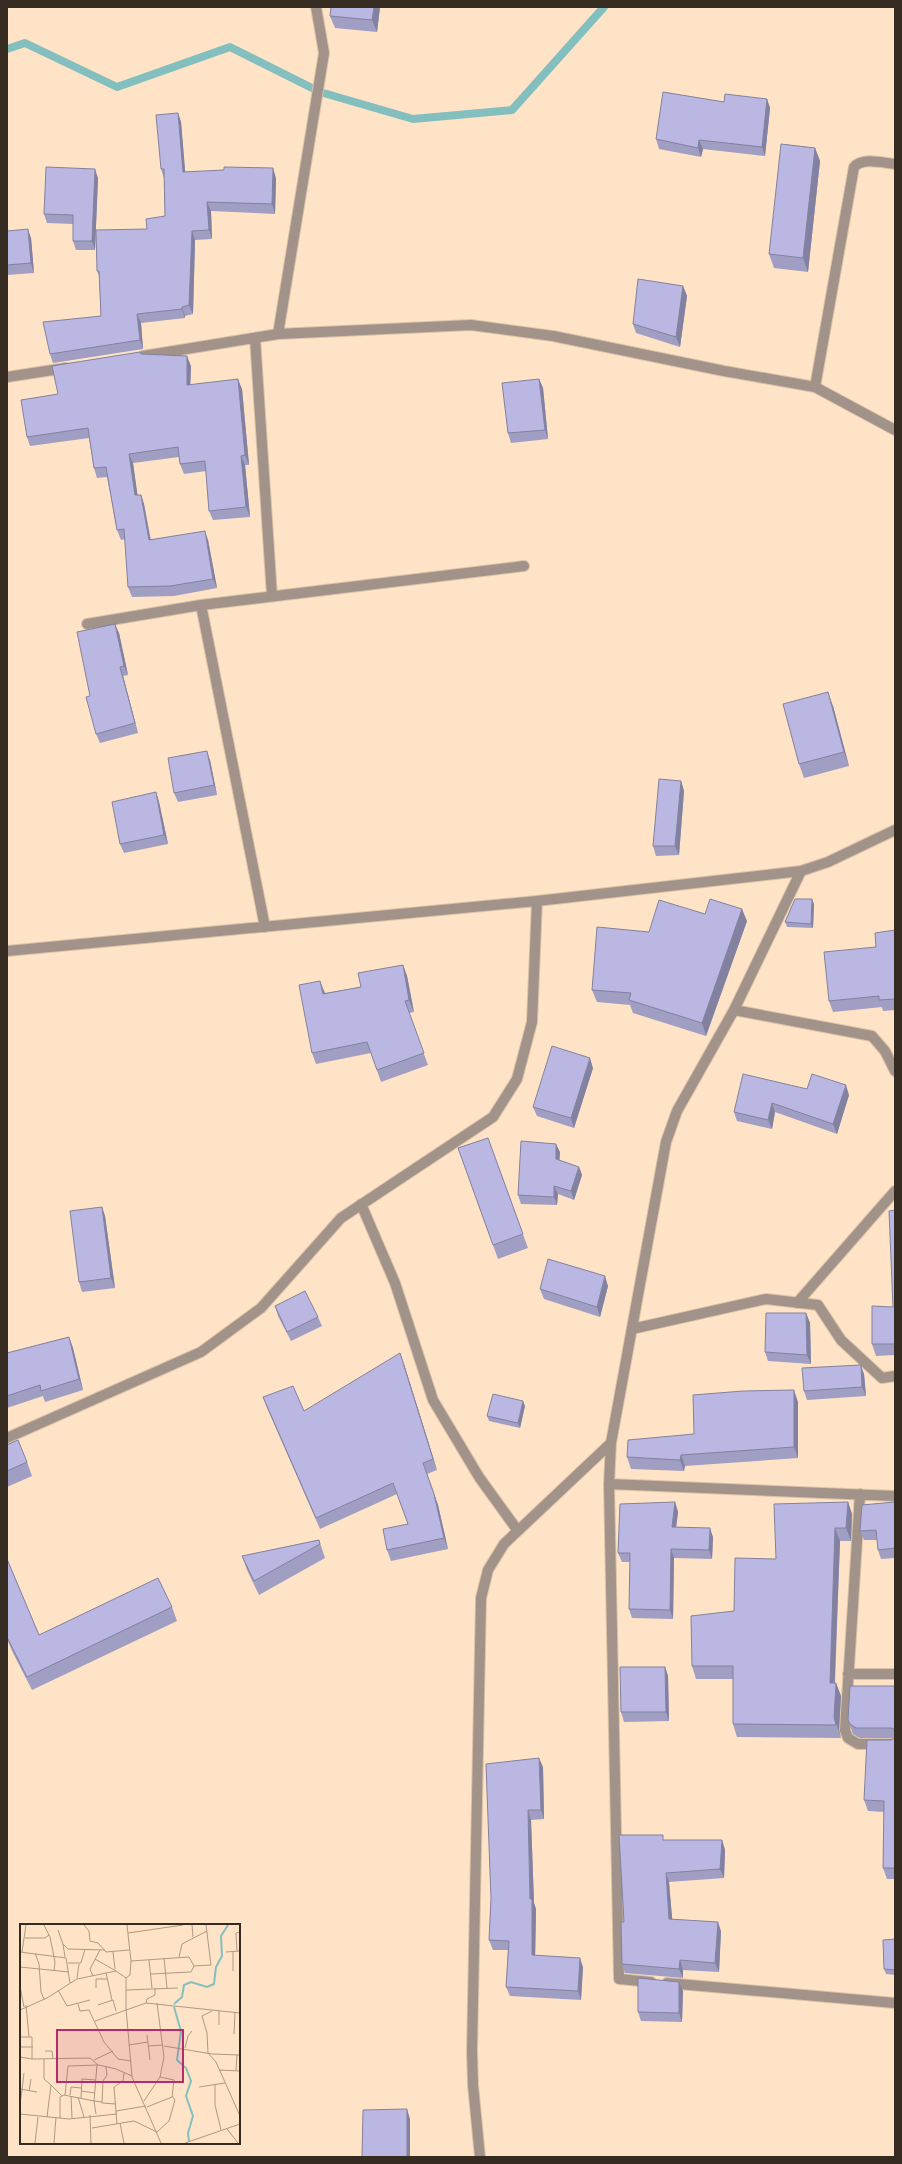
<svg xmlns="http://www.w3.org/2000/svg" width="902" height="2164" font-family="'Source Serif 4',serif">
  <rect width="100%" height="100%" fill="#ffe3c6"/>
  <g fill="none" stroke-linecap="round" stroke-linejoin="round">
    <path stroke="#84bfc0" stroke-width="8" d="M 7,49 L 25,43 L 117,87 L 230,47 L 320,92 L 413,119 L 512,110 L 604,7"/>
    <defs>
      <path id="street" d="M 278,334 L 324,53 L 316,7
        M 255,338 L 272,596
        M 143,356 L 278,334 L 471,325 L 553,336 L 724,371 L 815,387 L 895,430
        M 7,377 L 66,368
        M 815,387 L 854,167 C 863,157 883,163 895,164
        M 201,605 L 265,927
        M 87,624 L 201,605 L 524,566
        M 7,951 L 537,901 L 801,871 L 828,862 L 895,830
        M 734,1010 L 872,1036 L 885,1051 L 895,1071
        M 361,1204 L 395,1283 L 433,1400 L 479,1477 L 518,1531
        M 797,1303 L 895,1191
        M 632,1329 L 766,1299 L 818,1305 L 841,1340 L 882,1378 L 895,1376
        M 7,1438 L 201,1352 L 261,1308 L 341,1218 L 493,1117 L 517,1079 L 532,1022 L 537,901
        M 609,1484 L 895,1496
        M 860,1494 L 845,1730 L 848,1738 L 858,1744 L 895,1744
        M 848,1674 L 895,1674
        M 651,1982 L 619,1979 L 609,1484 L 611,1443 L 666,1142 L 677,1111 L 734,1010 L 801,871
        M 667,1983 L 895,2003
        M 480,2157 L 473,2085 L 472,2051 L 481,1598 L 488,1570 L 504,1544 L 611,1443"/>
    </defs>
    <use href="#street" stroke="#dbc2a8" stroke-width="12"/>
    <use href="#street" stroke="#a19389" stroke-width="10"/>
  </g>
  <path fill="#a09ec3" d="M 380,7 L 377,32 L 335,28 L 330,16 Z
    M 767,99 L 770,108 L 765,156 L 703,149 L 701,157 L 659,149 L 656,139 L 724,102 Z
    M 178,113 L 181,122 L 185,172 L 276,178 L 275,214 L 211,211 L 212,239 L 195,240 L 193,314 L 185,316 L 185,318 L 141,323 L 143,349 L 53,363 L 50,354 L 101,316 L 99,276 L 97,271 L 147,229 L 165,216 L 164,178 L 161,169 Z
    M 815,148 L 820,161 L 808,272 L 774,268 L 769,254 Z
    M 98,178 L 95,250 L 76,250 L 73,241 L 73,224 L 47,223 L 44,214 Z
    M 7,231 L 31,238 L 34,273 L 7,275 Z
    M 683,286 L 687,296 L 680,347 L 636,333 L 633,324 Z
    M 140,352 L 141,354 L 191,366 L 190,385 L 242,389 L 249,465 L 245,465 L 250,517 L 213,520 L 209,511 L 206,471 L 184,474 L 180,464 L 179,457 L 133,463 L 137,495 L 141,495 L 144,504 L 151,540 L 208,540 L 217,588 L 174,596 L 132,597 L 128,587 L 125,539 L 121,540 L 117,530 L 107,477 L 97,478 L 94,468 L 89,438 L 30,446 L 27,437 L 58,394 Z
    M 539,379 L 543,388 L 548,439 L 511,443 L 508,433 Z
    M 119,633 L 128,675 L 123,676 L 138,733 L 100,743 L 96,734 L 90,696 Z
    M 833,706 L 849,766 L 804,778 L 799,764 Z
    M 210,760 L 217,795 L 178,802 L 174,793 Z
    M 681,781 L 684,791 L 679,855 L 656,856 L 653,846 Z
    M 156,792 L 159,802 L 168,844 L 124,853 L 120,844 Z
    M 814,904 L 813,928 L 787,927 L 785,922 Z
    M 705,914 L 747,921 L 706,1036 L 633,1013 L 630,1005 L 597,1002 L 592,990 L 649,932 Z
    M 895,930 L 895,1010 L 883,1011 L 882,1007 L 833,1012 L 829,1001 L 876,947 Z
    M 403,965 L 407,976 L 414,1012 L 409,1013 L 428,1065 L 381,1082 L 371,1053 L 316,1064 L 312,1053 L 325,993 L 361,987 Z
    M 593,1068 L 574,1128 L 537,1116 L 533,1107 Z
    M 807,1089 L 849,1095 L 837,1134 L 775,1112 L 772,1129 L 737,1121 L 734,1112 Z
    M 488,1138 L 528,1248 L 498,1259 L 458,1148 Z
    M 560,1152 L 559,1160 L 579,1167 L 582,1175 L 574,1200 L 558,1194 L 557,1205 L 521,1204 L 518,1195 Z
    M 102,1207 L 105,1216 L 115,1288 L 82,1292 L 79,1282 Z
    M 895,1210 L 895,1355 L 876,1356 L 872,1344 L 893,1307 Z
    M 608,1286 L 600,1317 L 544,1299 L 540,1289 Z
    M 275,1306 L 318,1317 L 322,1326 L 291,1341 L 278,1316 Z
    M 806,1313 L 810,1323 L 811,1364 L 768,1361 L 765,1352 Z
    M 69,1337 L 73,1348 L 83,1390 L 45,1402 L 43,1396 L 7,1408 L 7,1353 Z
    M 404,1364 L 437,1470 L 427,1474 L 438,1505 L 448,1549 L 391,1561 L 387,1550 L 408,1524 L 397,1494 L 320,1529 L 267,1408 L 263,1397 L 304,1411 Z
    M 864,1374 L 866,1396 L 807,1400 L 804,1391 Z
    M 798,1402 L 798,1458 L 685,1466 L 684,1471 L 631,1469 L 627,1457 L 694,1434 Z
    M 525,1406 L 520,1428 L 489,1421 L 487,1416 Z
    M 7,1445 L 27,1462 L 32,1476 L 7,1487 Z
    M 675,1502 L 678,1512 L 676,1527 L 713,1537 L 712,1559 L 674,1558 L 673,1619 L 632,1618 L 629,1609 L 630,1562 L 622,1562 L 618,1553 Z
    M 848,1502 L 852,1514 L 851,1541 L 840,1541 L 835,1683 L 836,1683 L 841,1696 L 839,1730 L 841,1738 L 737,1737 L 733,1724 L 733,1679 L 696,1679 L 692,1666 L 734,1611 Z
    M 895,1502 L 895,1558 L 881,1559 L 878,1550 L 877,1540 L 864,1540 L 860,1531 Z
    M 319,1540 L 325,1558 L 259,1595 L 247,1570 L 242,1556 Z
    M 7,1559 L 39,1635 L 172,1607 L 177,1621 L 32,1690 L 13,1653 L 7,1639 Z
    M 665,1667 L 668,1676 L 669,1721 L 624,1722 L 621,1712 Z
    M 895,1686 L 895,1738 L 860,1738 L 853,1734 L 848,1720 Z
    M 895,1738 L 895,1879 L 887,1879 L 883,1868 L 884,1812 L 868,1811 L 864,1800 L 891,1740 Z
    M 543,1767 L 544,1819 L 531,1820 L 534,1903 L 536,1909 L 535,1955 L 583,1967 L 581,2000 L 510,1996 L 506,1987 L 508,1950 L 493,1950 L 489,1940 L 491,1899 Z
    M 665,1840 L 722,1840 L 725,1850 L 724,1878 L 669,1882 L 672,1919 L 721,1931 L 719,1972 L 683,1970 L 683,1978 L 625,1973 L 622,1964 L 624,1922 Z
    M 895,1939 L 895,1975 L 886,1974 L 884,1969 Z
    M 683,1991 L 682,2022 L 641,2021 L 638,2012 Z"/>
  <path fill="#82819f" d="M 374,7 L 380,7 L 377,32 L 372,20 Z
    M 767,99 L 770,108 L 765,156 L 762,147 Z
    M 178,113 L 181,122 L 186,181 L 183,172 Z
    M 699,140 L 703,149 L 701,157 L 698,148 Z
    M 815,148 L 820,161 L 808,272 L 803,258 Z
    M 273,168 L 276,178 L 275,214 L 272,204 Z
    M 95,169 L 98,178 L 95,250 L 92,241 Z
    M 207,202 L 211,211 L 212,239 L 209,230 Z
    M 28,229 L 31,238 L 34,273 L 31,263 Z
    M 192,231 L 195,240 L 193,314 L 189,305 Z
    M 683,286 L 687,296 L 680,347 L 676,337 Z
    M 182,307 L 185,316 L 185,318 L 182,309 Z
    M 137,314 L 141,323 L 143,349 L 140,340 Z
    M 187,356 L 191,366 L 190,395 L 187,385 Z
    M 238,379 L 242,389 L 249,465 L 245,455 Z
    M 539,379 L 543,388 L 548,439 L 545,430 Z
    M 129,454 L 133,463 L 139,505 L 135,495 Z
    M 241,456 L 245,465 L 250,517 L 246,507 Z
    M 141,495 L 144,504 L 152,550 L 149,540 Z
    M 205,531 L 208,540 L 217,588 L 213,579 Z
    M 115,624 L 119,633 L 128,675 L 124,666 Z
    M 120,667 L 123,676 L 138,733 L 135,723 Z
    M 828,692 L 833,706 L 849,766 L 844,752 Z
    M 207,751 L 210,760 L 217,795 L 214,785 Z
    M 681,781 L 684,791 L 679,855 L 675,846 Z
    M 156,792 L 159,802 L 168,844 L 164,835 Z
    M 812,899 L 814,904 L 813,928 L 811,924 Z
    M 742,909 L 747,921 L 706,1036 L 702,1023 Z
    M 403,965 L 407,976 L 414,1012 L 409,1000 Z
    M 320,981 L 325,993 L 327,1005 L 323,994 Z
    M 590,1058 L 593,1068 L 574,1128 L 571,1118 Z
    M 846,1085 L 849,1095 L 837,1134 L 833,1124 Z
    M 772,1103 L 775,1112 L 772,1129 L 768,1120 Z
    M 556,1144 L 560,1152 L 559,1167 L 556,1159 Z
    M 579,1167 L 582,1175 L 574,1200 L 571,1191 Z
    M 554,1186 L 558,1194 L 557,1205 L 554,1197 Z
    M 102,1207 L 105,1216 L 115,1288 L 111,1278 Z
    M 605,1276 L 608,1286 L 600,1317 L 597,1307 Z
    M 806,1313 L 810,1323 L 811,1364 L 807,1355 Z
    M 69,1337 L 73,1348 L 83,1390 L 79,1379 Z
    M 400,1353 L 404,1364 L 437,1470 L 433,1459 Z
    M 861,1365 L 864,1374 L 866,1396 L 862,1387 Z
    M 794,1390 L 798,1402 L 798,1458 L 794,1447 Z
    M 523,1401 L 525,1406 L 520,1428 L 518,1423 Z
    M 681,1455 L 685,1466 L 684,1471 L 680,1460 Z
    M 427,1474 L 438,1505 L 448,1549 L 444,1538 Z
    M 675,1502 L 678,1512 L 675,1536 L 672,1527 Z
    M 848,1502 L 852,1514 L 851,1541 L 846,1528 Z
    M 710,1528 L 713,1537 L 712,1559 L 709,1550 Z
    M 835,1528 L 840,1541 L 834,1696 L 830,1683 Z
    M 671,1549 L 674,1558 L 673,1619 L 670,1610 Z
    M 665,1667 L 668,1676 L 669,1721 L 666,1712 Z
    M 836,1683 L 841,1696 L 839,1730 L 841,1738 L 834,1717 Z
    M 539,1758 L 543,1767 L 544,1819 L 541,1810 Z
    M 528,1810 L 531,1820 L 534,1903 L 536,1909 L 535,1965 L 532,1955 Z
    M 722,1840 L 725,1850 L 724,1878 L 720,1869 Z
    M 666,1873 L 669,1882 L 673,1928 L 669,1919 Z
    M 718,1922 L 721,1931 L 719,1972 L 715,1963 Z
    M 580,1958 L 583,1967 L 581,2000 L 578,1991 Z
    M 680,1960 L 683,1970 L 683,1978 L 679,1969 Z
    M 679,1982 L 683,1991 L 682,2022 L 679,2013 Z
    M 407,2109 L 410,2119 L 410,2157 L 407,2157 Z"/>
  <path fill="#bab8e3" stroke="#82819f" d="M 331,7 L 374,7 L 372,20 L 330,16 Z
    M 663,92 L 724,102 L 725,94 L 767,99 L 762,147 L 699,140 L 698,148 L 656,139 Z
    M 178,113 L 183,172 L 224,170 L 224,167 L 273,168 L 272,204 L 207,202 L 209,230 L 192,231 L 189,305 L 182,307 L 182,309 L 137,314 L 140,340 L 50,354 L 43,322 L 101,316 L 99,271 L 97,271 L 96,230 L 147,229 L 146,219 L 165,216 L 164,169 L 161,169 L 156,115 Z
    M 781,144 L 815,148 L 803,258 L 769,254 Z
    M 46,167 L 95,169 L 92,241 L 73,241 L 73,215 L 44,214 Z
    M 28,229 L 31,263 L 7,265 L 7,231 Z
    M 638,279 L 683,286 L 676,337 L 633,324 Z
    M 140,352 L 141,354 L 187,356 L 187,385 L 238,379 L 245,455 L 241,456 L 246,507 L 209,511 L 205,461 L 180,464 L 178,447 L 129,454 L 135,495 L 141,495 L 149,540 L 205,531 L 213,579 L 170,586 L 128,587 L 124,529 L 117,530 L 106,467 L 94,468 L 88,428 L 27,437 L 21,400 L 58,394 L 52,366 Z
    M 539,379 L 545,430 L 508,433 L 502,383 Z
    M 115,624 L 124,666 L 120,667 L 135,723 L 96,734 L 86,697 L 90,696 L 77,632 Z
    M 828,692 L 844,752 L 799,764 L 783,704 Z
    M 207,751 L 214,785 L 174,793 L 168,758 Z
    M 659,779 L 681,781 L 675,846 L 653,846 Z
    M 156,792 L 164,835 L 120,844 L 112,802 Z
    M 710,899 L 742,909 L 702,1023 L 629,1000 L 631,993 L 592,990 L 597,927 L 649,932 L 659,900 L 705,914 Z
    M 795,899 L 812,899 L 811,924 L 785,922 Z
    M 895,930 L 895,999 L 879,1000 L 879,996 L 829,1001 L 824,952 L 876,947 L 875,933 Z
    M 403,965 L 409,1000 L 405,1001 L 424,1053 L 377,1070 L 367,1042 L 312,1053 L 299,985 L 320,981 L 323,994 L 361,987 L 358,973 Z
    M 552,1046 L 590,1058 L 571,1118 L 533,1107 Z
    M 743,1074 L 807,1089 L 812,1074 L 846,1085 L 833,1124 L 772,1103 L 768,1120 L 734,1112 Z
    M 488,1138 L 523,1234 L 493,1245 L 458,1148 Z
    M 521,1141 L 556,1144 L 556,1159 L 579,1167 L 571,1191 L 554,1186 L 554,1197 L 518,1195 Z
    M 102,1207 L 111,1278 L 79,1282 L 70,1211 Z
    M 895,1210 L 895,1344 L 872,1344 L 872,1306 L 893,1307 L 889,1211 Z
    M 548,1259 L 605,1276 L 597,1307 L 540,1289 Z
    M 305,1291 L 318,1317 L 287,1332 L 275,1306 Z
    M 766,1313 L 806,1313 L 807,1355 L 765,1352 Z
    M 69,1337 L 79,1379 L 41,1391 L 40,1385 L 7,1396 L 7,1353 Z
    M 400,1353 L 433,1459 L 423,1463 L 434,1494 L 444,1538 L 387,1550 L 383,1529 L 408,1524 L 393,1483 L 316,1518 L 263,1397 L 293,1386 L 304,1411 Z
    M 861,1365 L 862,1387 L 804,1391 L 802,1368 Z
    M 794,1390 L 794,1447 L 681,1455 L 680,1460 L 627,1457 L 628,1440 L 694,1434 L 693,1395 L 743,1391 Z
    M 493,1394 L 523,1401 L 518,1423 L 487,1416 Z
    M 18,1440 L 27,1462 L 7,1471 L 7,1445 Z
    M 675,1502 L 672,1527 L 710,1528 L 709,1550 L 671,1549 L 670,1610 L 629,1609 L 630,1553 L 618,1553 L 620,1504 Z
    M 848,1502 L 846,1528 L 835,1528 L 830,1683 L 836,1683 L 834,1717 L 836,1725 L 733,1724 L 733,1666 L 692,1666 L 691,1616 L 734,1611 L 735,1558 L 776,1559 L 774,1504 Z
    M 895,1502 L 895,1548 L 878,1550 L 876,1530 L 860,1531 L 862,1505 Z
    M 319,1540 L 320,1544 L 254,1581 L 242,1556 Z
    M 7,1559 L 39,1635 L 158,1578 L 172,1607 L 27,1677 L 7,1637 Z
    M 620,1667 L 665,1667 L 666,1712 L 621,1712 Z
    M 850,1686 L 895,1686 L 895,1730 L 892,1728 L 856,1728 L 850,1724 L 848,1720 Z
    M 895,1738 L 895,1868 L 883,1868 L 884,1801 L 864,1800 L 867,1740 L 891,1740 Z
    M 539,1758 L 541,1810 L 528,1810 L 530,1899 L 532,1899 L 532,1955 L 580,1958 L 578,1991 L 506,1987 L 509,1941 L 489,1940 L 491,1899 L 486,1764 Z
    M 619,1835 L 663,1835 L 663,1840 L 722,1840 L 720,1869 L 666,1873 L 669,1919 L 718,1922 L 715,1963 L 680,1960 L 679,1969 L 622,1964 L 621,1922 L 624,1922 Z
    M 895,1939 L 895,1970 L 884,1969 L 883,1940 Z
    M 638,1978 L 679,1982 L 679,2013 L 638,2012 Z
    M 407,2109 L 407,2157 L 362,2157 L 363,2110 Z"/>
  <g transform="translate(20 1924)">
    <rect width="220" height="220" fill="#ffe3c6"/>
    <path fill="none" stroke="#84bfc0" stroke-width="2" d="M 154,80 L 162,73 L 164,61 L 171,58 L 187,63 L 194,60 L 196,43 L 202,32 L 201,12 L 208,1M 154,83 L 161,107 L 157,136 L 166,144 L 171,157 L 166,172 L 173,192 L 168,209 L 169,217"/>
    <path fill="none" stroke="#ae9984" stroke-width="1" d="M 24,1 L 30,13 L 35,38 L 34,46M 64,1 L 69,7 L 70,17 L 78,19 L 86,28 L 109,26M 107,1 L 111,37 L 110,51 L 106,54 L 106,84 L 112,153 L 141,219M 172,1 L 173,13M 38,6 L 43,20 L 48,25 L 85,26M 108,9 L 163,1M 5,14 L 25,14 L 29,11M 43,20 L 45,33M 217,27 L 216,9 L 220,8M 0,28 L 46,34 L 50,59M 2,28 L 6,1M 93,28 L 95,45M 206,28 L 220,27M 15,29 L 19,40 L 21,68 L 24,75M 159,33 L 162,20 L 187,7M 144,34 L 147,64M 75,35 L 96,47M 129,36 L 132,64M 111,37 L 169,33 L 174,42 L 171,48 L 131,50M 48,39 L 61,39 L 65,25M 174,42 L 191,41 L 186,1M 0,43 L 49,48M 213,47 L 213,28M 86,49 L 92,76M 73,52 L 70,45 L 80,26M 57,54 L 59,40M 0,62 L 4,83M 76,64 L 76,55 L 87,55M 38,66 L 47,82 L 70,76M 106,66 L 158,64M 126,79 L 127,75 L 135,71 L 135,64M 58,80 L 60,87 L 69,86 L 84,118 L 98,135 L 111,137M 6,81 L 9,113M 78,81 L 93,76 L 96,87M 0,86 L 27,74 L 57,55 L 96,47 L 106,54M 192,87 L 182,92 L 187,109 L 188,129 L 196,138 L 220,192M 75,97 L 126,79 L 220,89M 199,101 L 199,87M 214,110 L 215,88M 127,111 L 130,136M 0,113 L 12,113 L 12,135M 109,121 L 128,118M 128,122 L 143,121M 144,122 L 192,130 L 220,131M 0,123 L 13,123M 165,124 L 168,112 L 172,107M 25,127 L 32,127 L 33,134M 0,133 L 12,135 L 70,134 L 78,141M 24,135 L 24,155 L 31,161 L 27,193M 74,136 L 93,127M 77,141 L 74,177 L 82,178M 86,143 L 87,151 L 83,157 L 82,179 L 96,180M 199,146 L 220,147M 216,146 L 217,131M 31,161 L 42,172M 195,161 L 195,181 L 201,206M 179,163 L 205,159M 0,165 L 17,168M 2,166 L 4,149M 9,167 L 11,155M 61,167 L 75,169M 45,171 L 48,142 L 79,141 L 96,145 L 112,152M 50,171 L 51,163 L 61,164M 51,172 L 52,194M 58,173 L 64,193M 61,174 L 62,155 L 76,156M 124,177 L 140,153 L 144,133 L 137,79M 0,180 L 2,166M 127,183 L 152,173 L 154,156 L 140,153M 96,187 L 126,182M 0,190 L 49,195 L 97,190M 70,191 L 71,219M 40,194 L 40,173 L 44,171 L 74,177 L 76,190M 100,199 L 104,219M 97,200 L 94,163 L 103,157 L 104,149M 72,204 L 114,197 L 137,208 L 149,197 L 155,176 L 152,172M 207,205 L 218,219M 15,219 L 18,193M 34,219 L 36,193M 165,219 L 220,200"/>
    <path fill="#b32c6e" fill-opacity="0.15" stroke="#b32c6e" stroke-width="2" d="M 37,106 L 163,106 L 163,158 L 37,158 Z"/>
    <rect width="220" height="220" fill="none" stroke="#352b20" stroke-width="2"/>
  </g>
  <rect width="902" height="2164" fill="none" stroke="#352b20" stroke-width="16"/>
</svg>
